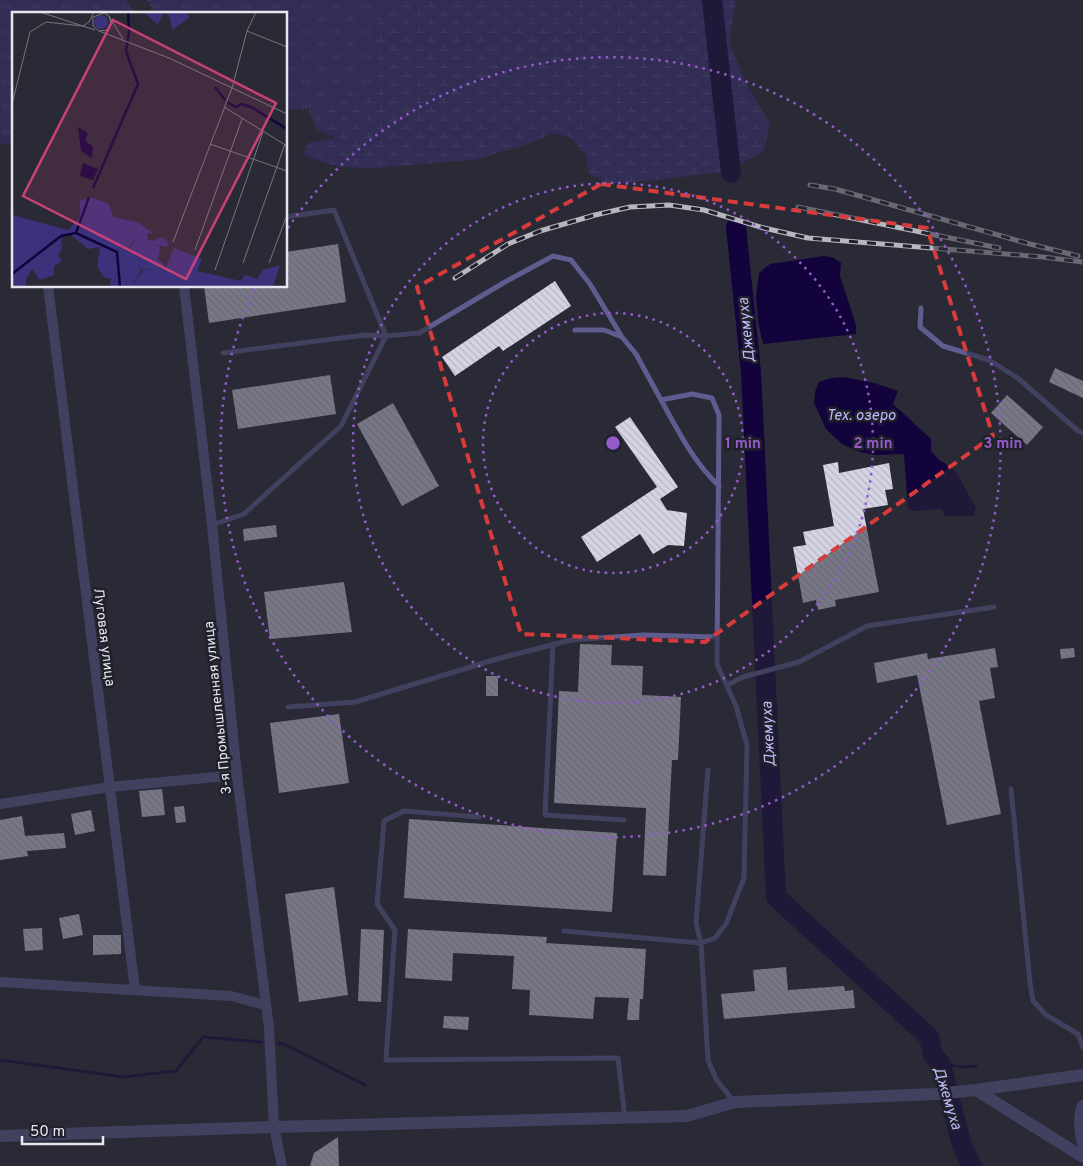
<svg xmlns="http://www.w3.org/2000/svg" width="1083" height="1166" font-family="Overpass,sans-serif">
  <defs>
    <pattern id="grass-tufts" width="24" height="20" patternUnits="userSpaceOnUse" patternTransform="scale(1.25)"><rect width="24" height="20" fill="#3c317b"/><path d="M3 7l-1-3M5 7V3M7 7l1-3M15 17l-1-3M17 17v-4M19 17l1-3" fill="none" stroke="#584f8e"/></pattern>
    <pattern id="wetland-marsh" width="20" height="14" patternUnits="userSpaceOnUse" patternTransform="scale(1.25)"><rect width="20" height="14" fill="#3c317b"/><path d="M1 5h8M5 5V1M11 12h8M15 12V8" fill="none" stroke="#584f8e"/></pattern>
    <pattern id="building-back-hatch" width="6" height="6" patternUnits="userSpaceOnUse" patternTransform="scale(1.25)"><rect width="6" height="6" fill="#d4d4e4"/><path d="M-1 5l2 2M0 0l6 6M5-1l2 2" fill="none" stroke="#b7b7c5"/></pattern>
  </defs>
  <rect width="100%" height="100%" fill="#2a2a36"/>
  <path fill="url(#grass-tufts)" d="M 0,0 L 128,0 L 127,2 L 137,14 L 14,14 L 14,142 L 0,144 Z
    M 146,0 L 386,0 L 385,8 L 375,27 L 378,80 L 367,96 L 332,100 L 308,109 L 286,109 L 286,14 L 158,14 Z"/>
  <path fill="url(#wetland-marsh)" d="M 386,0 L 736,0 L 729,41 L 745,82 L 770,124 L 763,152 L 727,171 L 658,180 L 610,184 L 589,174 L 585,154 L 570,137 L 553,133 L 527,144 L 479,159 L 414,165 L 374,168 L 338,167 L 302,155 L 308,143 L 336,138 L 316,129 L 308,109 L 332,100 L 367,96 L 378,80 L 375,27 L 385,8 Z"/>
  <path fill="#13033c" d="M 824,256 L 834,258 L 841,263 L 840,276 L 856,325 L 856,334 L 763,344 L 758,321 L 756,297 L 759,273 L 770,264 Z
    M 844,377 L 874,383 L 898,391 L 893,404 L 931,439 L 931,451 L 939,460 L 955,470 L 976,508 L 973,516 L 945,516 L 942,509 L 913,511 L 908,508 L 904,454 L 876,455 L 860,452 L 842,444 L 826,429 L 814,403 L 815,392 L 819,382 L 832,378 Z"/>
  <g fill="none" stroke-linecap="round" stroke-linejoin="round">
    <path stroke="#13033c" stroke-width="3" d="M 279,1043 L 284,1044 L 365,1085
      M 0,1060 L 124,1077 L 176,1071 L 203,1037 L 261,1042
      M 941,1064 L 963,1067 L 976,1066"/>
    <path stroke="#13033c" stroke-width="20" d="M 712,0 L 731,173
      M 736,227 L 751,372 L 776,897 L 929,1037 L 933,1055 L 941,1064 L 962,1146 L 972,1166"/>
  </g>
  <path fill="url(#building-back-hatch)" d="M 338,244 L 346,302 L 209,323 L 204,286 L 286,286 L 286,252 Z
    M 555,281 L 571,306 L 503,351 L 499,346 L 455,376 L 442,357 Z
    M 1055,368 L 1083,381 L 1083,398 L 1049,382 Z
    M 330,375 L 336,414 L 238,429 L 232,390 Z
    M 1007,395 L 1043,427 L 1027,445 L 991,413 Z
    M 393,403 L 439,486 L 402,506 L 357,424 Z
    M 630,417 L 678,487 L 660,499 L 667,510 L 687,513 L 684,546 L 668,545 L 653,554 L 640,534 L 597,562 L 581,537 L 657,487 L 615,427 Z
    M 838,462 L 839,473 L 889,463 L 893,489 L 885,490 L 888,505 L 863,509 L 879,592 L 835,600 L 836,606 L 818,610 L 816,600 L 803,603 L 793,547 L 806,545 L 803,532 L 834,526 L 823,465 Z
    M 276,525 L 277,537 L 244,541 L 243,529 Z
    M 344,582 L 352,632 L 270,639 L 264,592 Z
    M 580,644 L 612,645 L 611,665 L 643,666 L 642,695 L 681,697 L 678,760 L 672,760 L 666,876 L 643,875 L 646,808 L 554,803 L 559,691 L 578,692 Z
    M 995,648 L 998,667 L 990,668 L 995,698 L 979,701 L 1001,814 L 947,825 L 917,675 L 877,683 L 874,663 L 927,653 L 928,659 Z
    M 1074,648 L 1075,657 L 1061,659 L 1060,649 Z
    M 486,676 L 498,676 L 498,696 L 486,696 Z
    M 339,714 L 349,783 L 279,793 L 270,723 Z
    M 162,789 L 165,815 L 142,817 L 139,791 Z
    M 184,806 L 186,822 L 176,823 L 174,807 Z
    M 91,810 L 95,831 L 75,835 L 71,814 Z
    M 22,816 L 25,836 L 64,833 L 66,848 L 27,851 L 28,856 L 0,860 L 0,820 Z
    M 409,819 L 617,833 L 612,912 L 404,898 Z
    M 334,887 L 348,995 L 299,1002 L 285,894 Z
    M 79,914 L 83,935 L 63,939 L 59,918 Z
    M 42,928 L 43,950 L 25,951 L 23,929 Z
    M 361,929 L 384,930 L 381,1002 L 358,1001 Z
    M 408,929 L 547,937 L 546,943 L 646,949 L 643,999 L 640,999 L 639,1020 L 627,1020 L 629,998 L 595,997 L 593,1019 L 529,1015 L 530,990 L 512,989 L 514,956 L 453,953 L 452,981 L 405,978 Z
    M 93,935 L 121,935 L 121,954 L 93,955 Z
    M 786,967 L 788,990 L 844,986 L 845,991 L 853,990 L 855,1008 L 724,1019 L 721,994 L 755,991 L 753,970 Z
    M 444,1016 L 469,1017 L 468,1030 L 443,1028 Z
    M 338,1137 L 339,1166 L 310,1166 L 314,1153 Z"/>
  <g fill="none" stroke-linecap="round" stroke-linejoin="round">
    <path stroke="#696974" stroke-width="2" stroke-dasharray="1 4" stroke-linecap="butt" d="M 150,0 L 153,14"/>
    <path stroke="#5f5c90" stroke-width="5" d="M 921,308 L 920,327 L 943,346 L 989,360 L 1019,379 L 1078,431 L 1083,433
      M 575,330 L 604,330 L 622,337 L 636,354 L 661,400 L 692,394 L 712,398 L 719,415 L 717,664 L 736,706 L 747,745 L 744,878 L 726,924 L 715,938 L 701,943 L 708,1060 L 716,1079 L 734,1102
      M 223,353 L 365,335 L 386,336 L 419,333 L 505,282 L 553,256 L 571,260 L 590,284 L 622,337
      M 661,400 C 679,432 692,460 719,486
      M 212,525 L 244,514 L 341,426 L 386,336 L 334,210 L 286,217
      M 553,644 L 545,815 L 624,820
      M 727,685 L 743,677 L 799,662 L 867,626 L 994,607
      M 288,707 L 355,702 L 497,659 L 571,640 L 643,635 L 717,637
      M 1011,789 L 1030,983 L 1033,1001 L 1046,1015 L 1078,1034 L 1083,1047
      M 479,817 L 404,811 L 384,821 L 377,904 L 395,930 L 386,1060 L 618,1058 L 625,1118
      M 564,931 L 701,943 L 696,923 L 708,770"/>
    <path stroke="#5f5c90" stroke-width="10" d="M 48,286 L 135,990
      M 184,286 L 212,525 L 237,775 L 269,1028 L 274,1127 L 282,1166
      M 0,804 L 110,787 L 237,775
      M 0,982 L 231,996 L 265,1005"/>
    <path stroke="#5f5c90" stroke-width="12" d="M 976,1090 L 1083,1157
      M 1083,1106 C 1078,1118 1080,1131 1083,1143
      M 0,1136 L 274,1127 L 687,1116 L 735,1102 L 936,1094 L 976,1090 L 1083,1075"/>
    <defs>
      <path id="rail" d="M 810,185 L 835,189 L 1030,244 L 1078,256
        M 798,207 L 999,248
        M 455,278 L 508,244 L 540,231 L 595,215 L 630,207 L 669,205 L 704,210 L 764,228 L 808,238 L 1043,257 L 1083,262"/>
    </defs>
    <use href="#rail" stroke="#b7b7c0" stroke-width="5"/>
    <use href="#rail" stroke="#21212c" stroke-width="3" stroke-dasharray="9" stroke-linecap="butt"/>
  </g>
  <path d="M0 0H1083V1166H0ZM 601,184 L 927,228 L 993,436 L 705,642 L 521,634 L 417,287 Z" fill="#2a2a36" fill-opacity=".55" fill-rule="evenodd"/>
  <path fill="none" stroke="#d83b3c" stroke-width="4" stroke-dasharray="10 6" stroke-linejoin="round" d="M 601,184 L 927,228 L 993,436 L 705,642 L 521,634 L 417,287 Z"/>
  <g fill="none" stroke="#965bcb" stroke-width="2.5" stroke-dasharray="2.5 5">
    <circle cx="613" cy="443" r="130"/>
    <circle cx="613" cy="443" r="260"/>
    <path d="M288 228A390 390 0 1 1 255 287"/>
  </g>
  <g text-anchor="middle" stroke-width="5" stroke-linejoin="round" paint-order="stroke">
    <g font-size="14" fill="#e7e7ef" stroke="#21212c">
      <text transform="translate(105 637) rotate(83)" y="5">Луговая улица</text>
      <text transform="translate(217 708) rotate(-96)" y="5">3-я Промышленная улица</text>
    </g>
    <g font-size="15" font-style="italic" fill="#bebcfd" stroke="#21212c">
      <text transform="translate(746 330) rotate(-96)" y="5">Джемуха</text>
      <text x="861" y="420">Тех. озеро</text>
      <text transform="translate(768 734) rotate(-93)" y="5">Джемуха</text>
      <text transform="translate(948 1098) rotate(73)" y="5">Джемуха</text>
    </g>
  </g>
  <g transform="translate(12 12)">
    <rect width="275" height="275" fill="#2a2a36"/>
    <path d="M82 10a7 7 0 1 1 14 0a7 7 0 1 1-14 0ZM 126,224 L 140,229 L 149,225 L 154,228 L 157,232 L 154,235 L 143,232 L 148,235 L 146,248 L 151,250 L 153,258 L 162,236 L 190,247 L 185,259 L 229,269 L 233,263 L 245,267 L 251,258 L 268,253 L 261,275 L 119,275 L 131,258 L 143,258 L 129,257 L 115,242 Z" fill="#3c317b"/>
    <path d="M 131,0 L 173,0 L 178,5 L 160,18 L 158,5 L 152,0 L 146,12 ZM 78,185 L 97,192 L 101,205 L 125,210 L 141,221 L 135,221 L 136,227 L 124,226 L 115,239 L 129,258 L 119,275 L 98,275 L 99,266 L 93,266 L 85,255 L 88,235 L 76,237 L 58,222 L 49,226 L 50,236 L 46,243 L 50,249 L 42,254 L 42,263 L 28,268 L 20,257 L 14,267 L 14,275 L 0,275 L 0,203 L 56,218 L 68,205 L 68,189 Z" fill="#3c317b"/>
    <path d="M 66,115 L 76,121 L 73,129 L 81,135 L 80,146 L 69,139 ZM 71,151 L 86,157 L 81,168 L 68,164 Z" fill="#13033c"/>
    <path fill="none" stroke="#13033c" stroke-width="2.5" d="M 203,75 L 213,88M 215,90 L 224,95 L 230,92 L 239,95 L 275,117M 81,176 L 126,72 L 114,39 L 117,20 L 116,0M 64,221 L 105,240 L 108,275M 0,262 L 49,224 L 64,221 L 77,185"/>
    <path fill="none" stroke="#767680" stroke-width="1" d="M 28,0 L 83,18M 97,4 L 99,11 L 95,18 L 87,19 L 81,14 L 81,5 L 92,1 L 97,4 L 111,27M 87,19 L 157,46 L 275,102M 235,19 L 275,35M 0,92 L 18,20 L 34,10 L 71,14 L 77,10 L 82,0M 212,95 L 275,134M 198,132 L 275,159M 161,230 L 220,76 L 235,19 L 244,0M 183,238 L 230,107M 231,251 L 273,132M 257,251 L 275,203M 203,258 L 251,120"/>
    <path fill="#c94179" fill-opacity="0.15" stroke="#c94179" stroke-width="2.5" d="M 101,8 L 264,91 L 174,267 L 11,184 Z"/>
    <rect width="275" height="275" fill="none" stroke="#e7e7ef" stroke-width="2.5"/>
  </g>
  <circle cx="613" cy="443" r="8" fill="#965bcb" stroke="#21212c" stroke-width="2.5"/>
  <g font-size="15" text-anchor="middle" font-weight="bold" fill="#965bcb" stroke="#21212c" stroke-width="5" stroke-linejoin="round" paint-order="stroke">
    <text x="743" y="448">1 min</text>
    <text x="873" y="448">2 min</text>
    <text x="1003" y="448">3 min</text>
  </g>
  <path d="M22 1136v8h81v-8" fill="none" stroke="#e7e7ef" stroke-width="2.5"/>
  <text x="30" y="1136" font-size="15" fill="#e7e7ef" stroke="#21212c" stroke-width="4" paint-order="stroke">50 m</text>
</svg>
